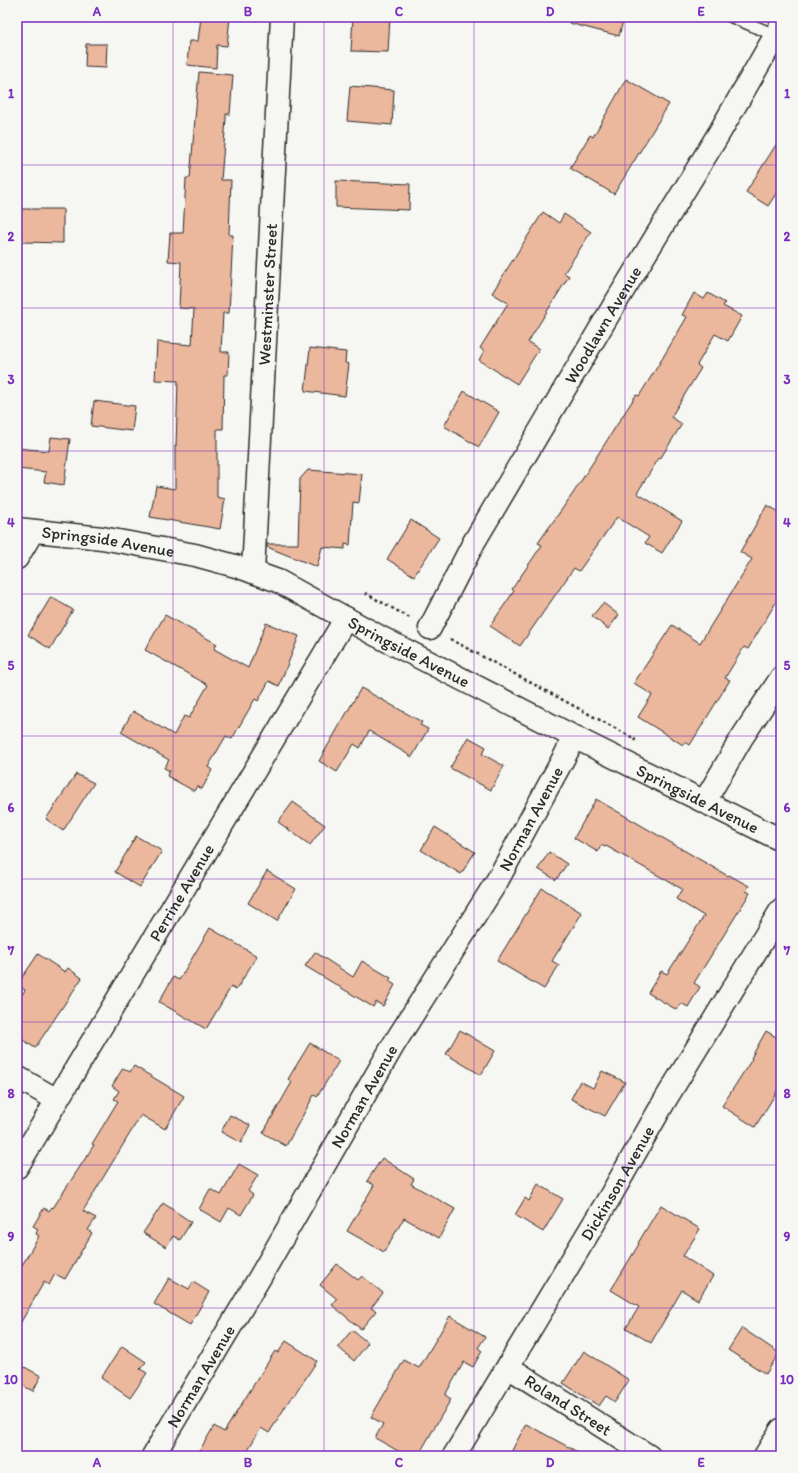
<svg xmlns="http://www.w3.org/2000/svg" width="798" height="1473" font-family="Itim,sans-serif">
  <rect width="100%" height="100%" fill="#f6f6f2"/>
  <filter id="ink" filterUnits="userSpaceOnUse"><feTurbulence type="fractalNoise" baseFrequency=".025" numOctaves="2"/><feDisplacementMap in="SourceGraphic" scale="8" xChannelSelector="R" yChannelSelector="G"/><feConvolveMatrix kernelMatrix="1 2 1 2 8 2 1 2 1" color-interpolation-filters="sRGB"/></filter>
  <g filter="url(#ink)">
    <path fill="#ebb79d" stroke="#2b2b2b" d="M 201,17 L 230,17 L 227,46 L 217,45 L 216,68 L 187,65 L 189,41 L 198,41 Z
      M 353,17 L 390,17 L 388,52 L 351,51 Z
      M 569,17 L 624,17 L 619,36 L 569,23 Z
      M 86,44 L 107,44 L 106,68 L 85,67 Z
      M 199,72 L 233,75 L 230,114 L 226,114 L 226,119 L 221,180 L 231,180 L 229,235 L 233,235 L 229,313 L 223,313 L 221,352 L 229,352 L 228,375 L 224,375 L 223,429 L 217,429 L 217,497 L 225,499 L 220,529 L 150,517 L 156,486 L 175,489 L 175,446 L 176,446 L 178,381 L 155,380 L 157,342 L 192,345 L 194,309 L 179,308 L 181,262 L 168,261 L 170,233 L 183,233 L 186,178 L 190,178 Z
      M 626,79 L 669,104 L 614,194 L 570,168 L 590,135 L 593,137 Z
      M 350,86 L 394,90 L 392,125 L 347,121 Z
      M 781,137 L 781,186 L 768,206 L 746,192 Z
      M 336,181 L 410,184 L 409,210 L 336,207 Z
      M 17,209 L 63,209 L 63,243 L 22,242 L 22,235 L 17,235 Z
      M 543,212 L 559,223 L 564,214 L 591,232 L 564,273 L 569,276 L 528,342 L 539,349 L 517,384 L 479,360 L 484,351 L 480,348 L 508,303 L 492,293 Z
      M 694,293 L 704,299 L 708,293 L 725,303 L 723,306 L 742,316 L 728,341 L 715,334 L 697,365 L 701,368 L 671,417 L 682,424 L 660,459 L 659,458 L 637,493 L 682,521 L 662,553 L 645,543 L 649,537 L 617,517 L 579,571 L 574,568 L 520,646 L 490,626 L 514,591 L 512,589 L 542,545 L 538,543 L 574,492 L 636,395 L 639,396 L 659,364 L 687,317 L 682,315 Z
      M 310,348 L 346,352 L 345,363 L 349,364 L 345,396 L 305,391 Z
      M 464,391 L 499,412 L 479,447 L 444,426 Z
      M 94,401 L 135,406 L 132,431 L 91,426 Z
      M 51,437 L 70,439 L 64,485 L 44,482 L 46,472 L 17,469 L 17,448 L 49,451 Z
      M 308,470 L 362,474 L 359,503 L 353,502 L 350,545 L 345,544 L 345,549 L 322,547 L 317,567 L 267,547 L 267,544 L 298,544 L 300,479 Z
      M 767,505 L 781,513 L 781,594 L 748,649 L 744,647 L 725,678 L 730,680 L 690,745 L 685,742 L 683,745 L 638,717 L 652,695 L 634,683 L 672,625 L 700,643 L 752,559 L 740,552 Z
      M 411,520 L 439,538 L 414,576 L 387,559 Z
      M 51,597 L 73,610 L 50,649 L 28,635 Z
      M 603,603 L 619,615 L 608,629 L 592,616 Z
      M 165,615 L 217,644 L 214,649 L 248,668 L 266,623 L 299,636 L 279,686 L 269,681 L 258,701 L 255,699 L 232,739 L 226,736 L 208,767 L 212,770 L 202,789 L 197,786 L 194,791 L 167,776 L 170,771 L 164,768 L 169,760 L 121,732 L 133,711 L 174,735 L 184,716 L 189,718 L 208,685 L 145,650 Z
      M 361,688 L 422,722 L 420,725 L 428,729 L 412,757 L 369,731 L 360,748 L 354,744 L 337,772 L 319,761 Z
      M 468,737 L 486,747 L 482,754 L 504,766 L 491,790 L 450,768 Z
      M 76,774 L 94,783 L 63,831 L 46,819 Z
      M 596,799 L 728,876 L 729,875 L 749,886 L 746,891 L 750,893 L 694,983 L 700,987 L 688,1007 L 681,1003 L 677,1010 L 648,993 L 661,971 L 667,974 L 704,916 L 676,899 L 682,889 L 606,846 L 605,847 L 601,845 L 598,852 L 574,838 Z
      M 293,802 L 325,825 L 310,845 L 278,822 Z
      M 435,827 L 475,852 L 461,874 L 421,850 Z
      M 136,836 L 162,851 L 140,887 L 115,872 Z
      M 549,852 L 567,864 L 556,880 L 538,869 Z
      M 267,871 L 296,889 L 277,921 L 248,903 Z
      M 542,888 L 582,913 L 552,961 L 559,965 L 544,989 L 497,961 Z
      M 210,928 L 257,956 L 236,990 L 231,987 L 206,1029 L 159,1002 L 173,977 L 179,980 Z
      M 315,952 L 353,977 L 362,961 L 391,978 L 389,981 L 395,985 L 383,1006 L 376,1002 L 373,1007 L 305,966 Z
      M 38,954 L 65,972 L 68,968 L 82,978 L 35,1048 L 17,1036 L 17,1003 L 25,990 L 17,985 Z
      M 460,1030 L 495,1051 L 481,1075 L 446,1054 Z
      M 766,1031 L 781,1040 L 781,1085 L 755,1127 L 722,1106 L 752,1059 L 751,1058 Z
      M 310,1043 L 339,1061 L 317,1097 L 314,1095 L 286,1146 L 263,1133 L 292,1082 L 288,1079 Z
      M 134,1066 L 184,1096 L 165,1129 L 141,1115 L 83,1211 L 96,1218 L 88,1230 L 92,1233 L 65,1279 L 55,1274 L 49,1285 L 44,1282 L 17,1329 L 17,1274 L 39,1236 L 36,1234 L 38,1229 L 33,1226 L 44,1208 L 49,1211 L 52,1207 L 53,1208 L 94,1145 L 92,1144 L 118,1101 L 114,1099 L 119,1091 L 112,1086 L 123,1068 L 130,1072 Z
      M 602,1071 L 625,1082 L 605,1116 L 571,1099 L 580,1081 L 593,1088 Z
      M 230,1115 L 250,1125 L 241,1143 L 221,1132 Z
      M 382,1158 L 414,1179 L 411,1184 L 455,1209 L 439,1238 L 404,1218 L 384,1252 L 347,1231 L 374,1185 L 367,1181 Z
      M 239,1164 L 258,1175 L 248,1191 L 253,1195 L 241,1215 L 229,1208 L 221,1222 L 199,1209 L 210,1189 L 221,1195 Z
      M 538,1184 L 563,1199 L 543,1232 L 515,1215 L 525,1198 L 529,1201 Z
      M 163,1203 L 191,1222 L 180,1240 L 173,1236 L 166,1247 L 143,1233 Z
      M 661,1205 L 700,1229 L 683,1256 L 713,1276 L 698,1300 L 682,1290 L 651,1343 L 626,1328 L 639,1307 L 611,1290 L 639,1244 L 638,1243 Z
      M 337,1264 L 358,1280 L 362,1276 L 383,1293 L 371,1308 L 376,1311 L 361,1329 L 332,1305 L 337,1299 L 320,1285 Z
      M 169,1278 L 189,1289 L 193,1282 L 209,1292 L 190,1325 L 154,1304 Z
      M 450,1316 L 485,1337 L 478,1348 L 482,1351 L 473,1367 L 464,1362 L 445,1395 L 451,1399 L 418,1456 L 407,1456 L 375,1438 L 383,1424 L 371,1417 L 404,1360 L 419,1368 Z
      M 742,1328 L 779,1353 L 766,1374 L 728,1350 Z
      M 352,1330 L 368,1343 L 354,1361 L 338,1347 Z
      M 286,1341 L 317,1361 L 294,1396 L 292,1396 L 269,1433 L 261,1428 L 244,1456 L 209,1456 L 200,1450 L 214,1426 L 224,1432 L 275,1351 L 278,1353 Z
      M 122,1346 L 146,1362 L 140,1369 L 147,1373 L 130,1398 L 101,1378 Z
      M 584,1351 L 629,1380 L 615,1402 L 606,1396 L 599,1406 L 563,1383 Z
      M 17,1363 L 41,1376 L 33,1391 L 17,1383 Z
      M 526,1424 L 585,1456 L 509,1456 Z"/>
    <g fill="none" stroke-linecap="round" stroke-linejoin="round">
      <defs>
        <path id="lane" d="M 732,17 L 775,35"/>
        <g id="street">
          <path d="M 17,558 L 33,531"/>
          <path id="s1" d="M 253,572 L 282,17"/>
          <path id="s2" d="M 430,628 L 474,542 L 613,307 L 718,135 L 781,26"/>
          <path d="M 705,801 L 741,739 L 781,678"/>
          <path d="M 17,1077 L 57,1100"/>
          <path id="s3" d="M 17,1167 L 346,618"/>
          <path id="s4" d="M 508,1367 L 649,1456"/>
          <path id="s5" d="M 153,1456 L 260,1277 L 394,1044 L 497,881 L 575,737"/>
          <path id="s6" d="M 454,1456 L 611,1195 L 664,1102 L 781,910"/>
          <path d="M 765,1456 L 781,1430"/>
        </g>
        <g id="secondary">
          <path id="s7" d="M 17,529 L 102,538 L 195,555 L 239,567 L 278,581 L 378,636 L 582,741 L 781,840"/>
        </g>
      </defs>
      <use href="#lane" stroke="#2b2b2b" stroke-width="14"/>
      <use href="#street" stroke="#2b2b2b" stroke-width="25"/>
      <use href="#secondary" stroke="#2b2b2b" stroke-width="25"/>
      <path stroke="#2b2b2b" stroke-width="2.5" stroke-dasharray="3 3" stroke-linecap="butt" d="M 365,593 L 410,618
        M 450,639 L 635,739 L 634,741"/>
      <use href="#lane" stroke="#f6f6f2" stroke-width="11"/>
      <use href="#street" stroke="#f6f6f2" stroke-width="22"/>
      <use href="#secondary" stroke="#f6f6f2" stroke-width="22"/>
    </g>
  </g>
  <path fill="none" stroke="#7b2cbf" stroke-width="1" stroke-opacity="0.55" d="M 173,17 L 173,1456M 324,17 L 324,1456M 474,17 L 474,1456M 625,17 L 625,1456M 17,165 L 781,165M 17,308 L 781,308M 17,451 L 781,451M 17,594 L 781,594M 17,736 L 781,736M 17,879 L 781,879M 17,1022 L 781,1022M 17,1165 L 781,1165M 17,1308 L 781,1308"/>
  <g text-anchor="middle" stroke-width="4" stroke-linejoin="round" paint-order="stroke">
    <g font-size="17" fill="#2b2b2b" stroke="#f6f6f2">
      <text dy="6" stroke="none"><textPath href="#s1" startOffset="278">Westminster Street</textPath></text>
      <text dy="6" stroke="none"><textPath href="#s2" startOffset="349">Woodlawn Avenue</textPath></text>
      <text dy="6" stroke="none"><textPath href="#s7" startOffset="92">Springside Avenue</textPath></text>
      <text dy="6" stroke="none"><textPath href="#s7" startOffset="416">Springside Avenue</textPath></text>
      <text dy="6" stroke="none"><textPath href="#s7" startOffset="740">Springside Avenue</textPath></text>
      <text dy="6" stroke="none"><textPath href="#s5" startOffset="741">Norman Avenue</textPath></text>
      <text dy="6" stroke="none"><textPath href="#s3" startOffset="320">Perrine Avenue</textPath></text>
      <text dy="6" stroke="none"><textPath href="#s5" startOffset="417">Norman Avenue</textPath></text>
      <text dy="6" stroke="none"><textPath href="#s6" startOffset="318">Dickinson Avenue</textPath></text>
      <text dy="6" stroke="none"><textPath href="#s5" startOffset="93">Norman Avenue</textPath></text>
      <text dy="6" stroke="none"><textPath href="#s4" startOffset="71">Roland Street</textPath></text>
    </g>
  </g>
  <rect width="798" height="1473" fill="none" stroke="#f6f6f2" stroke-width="44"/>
  <rect x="22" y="22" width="754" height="1429" fill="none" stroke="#7b2cbf" stroke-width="1.5"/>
  <g font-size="13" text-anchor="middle" font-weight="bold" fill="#7b2cbf">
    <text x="97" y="16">A</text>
    <text x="248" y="16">B</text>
    <text x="399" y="16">C</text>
    <text x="550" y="16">D</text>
    <text x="701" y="16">E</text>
    <text x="11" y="98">1</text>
    <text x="787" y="98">1</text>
    <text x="11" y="241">2</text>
    <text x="787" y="241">2</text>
    <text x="11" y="384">3</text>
    <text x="787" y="384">3</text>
    <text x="11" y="527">4</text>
    <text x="787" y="527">4</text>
    <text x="11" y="670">5</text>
    <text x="787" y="670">5</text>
    <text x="11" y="812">6</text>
    <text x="787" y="812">6</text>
    <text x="11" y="955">7</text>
    <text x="787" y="955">7</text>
    <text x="11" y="1098">8</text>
    <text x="787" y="1098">8</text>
    <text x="11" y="1241">9</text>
    <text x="787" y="1241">9</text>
    <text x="11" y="1384">10</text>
    <text x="787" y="1384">10</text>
    <text x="97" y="1467">A</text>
    <text x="248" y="1467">B</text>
    <text x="399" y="1467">C</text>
    <text x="550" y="1467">D</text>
    <text x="701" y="1467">E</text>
  </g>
</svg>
